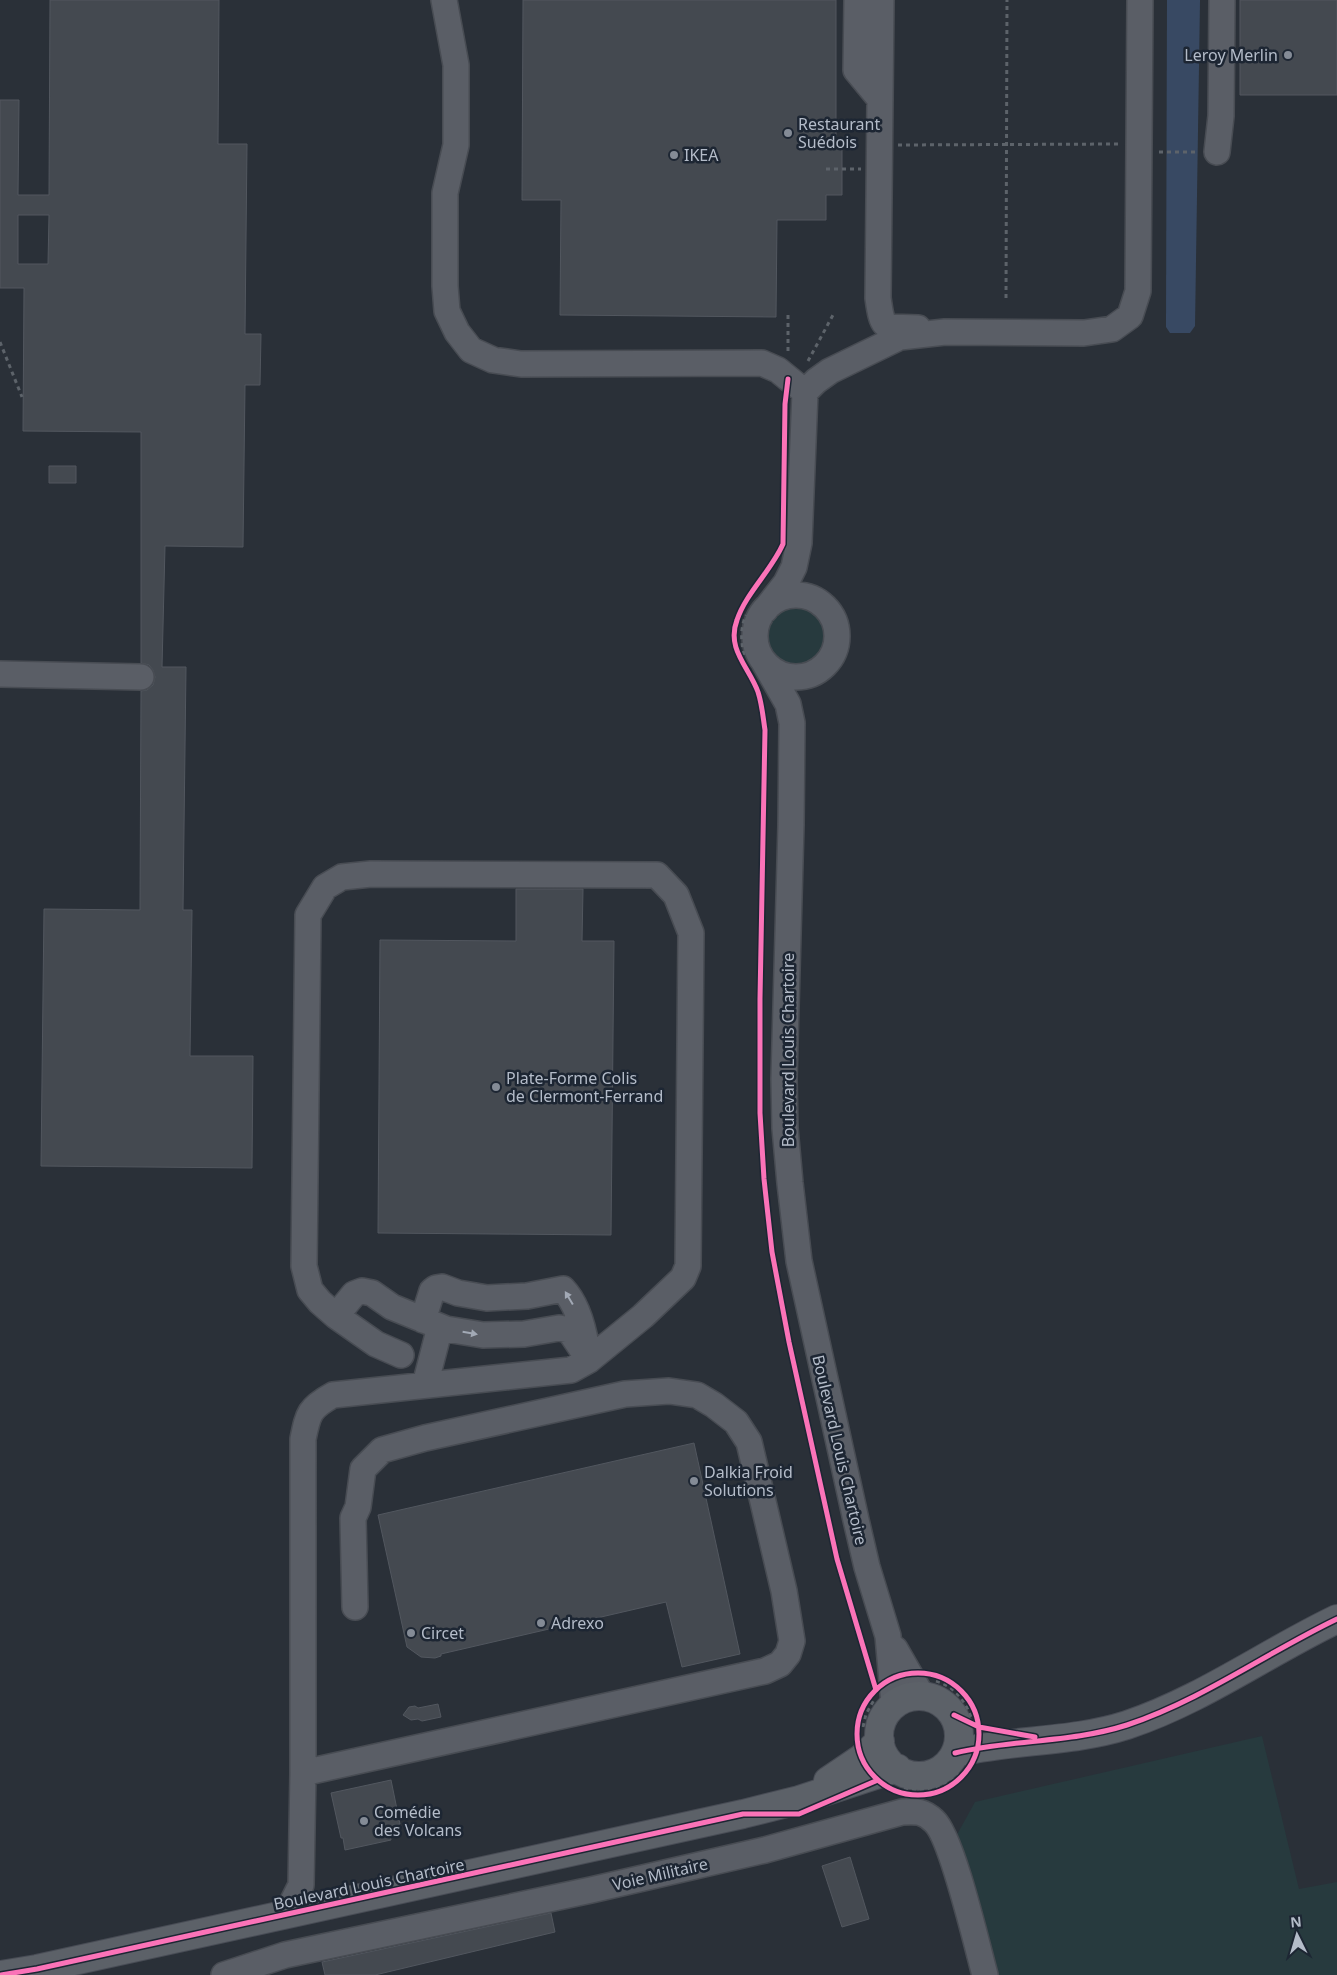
<svg xmlns="http://www.w3.org/2000/svg" width="1337" height="1975" font-family="'Noto Sans',sans-serif">
  <rect width="100%" height="100%" fill="#2a3038"/>
  <path fill="#273a3e" d="M764 636a33 33 0 1 1 66 0a33 33 0 1 1-66 0Z
    M 1262,1736 L 1299,1889 L 1337,1882 L 1337,1975 L 985,1975 L 949,1849 L 975,1802 Z"/>
  <path fill="#384963" d="M 1167,0 L 1200,0 L 1195,326 L 1190,333 L 1170,333 L 1166,327 Z"/>
  <path fill="#444950" stroke="#52575f" fill-rule="evenodd" d="M 50,0 L 219,0 L 218,144 L 247,144 L 245,334 L 261,334 L 260,385 L 245,385 L 243,547 L 165,546 L 162,667 L 186,667 L 183,910 L 192,910 L 190,1056 L 253,1056 L 252,1168 L 41,1166 L 44,909 L 140,910 L 141,691 L 147,690 L 153,685 L 155,677 L 153,670 L 149,665 L 141,663 L 141,432 L 23,431 L 24,288 L 0,288 L 0,100 L 19,100 L 18,195 L 49,195 ZM 18,215 L 49,215 L 48,264 L 18,264 Z
    M 523,0 L 836,0 L 836,141 L 842,141 L 842,195 L 826,195 L 826,220 L 777,220 L 776,317 L 560,315 L 561,200 L 522,200 Z
    M 1240,0 L 1337,0 L 1337,95 L 1240,95 Z
    M 49,466 L 76,466 L 76,483 L 49,483 Z
    M 516,889 L 583,889 L 582,941 L 614,941 L 611,1235 L 378,1233 L 380,940 L 516,941 Z
    M 694,1443 L 740,1654 L 682,1667 L 666,1602 L 441,1654 L 441,1656 L 435,1658 L 421,1657 L 407,1647 L 378,1515 Z
    M 438,1704 L 441,1717 L 422,1721 L 418,1719 L 411,1720 L 403,1715 L 409,1707 L 415,1706 L 418,1708 Z
    M 391,1780 L 400,1824 L 388,1826 L 391,1840 L 345,1850 L 343,1838 L 341,1838 L 331,1793 Z
    M 850,1857 L 869,1919 L 842,1927 L 822,1866 Z
    M 551,1913 L 555,1932 L 375,1975 L 325,1975 L 322,1962 Z"/>
  <g fill="none" stroke-linecap="round" stroke-linejoin="round">
    <defs>
      <path id="minor" d="M 444,0 L 456,65 L 456,145 L 445,193 L 445,286 L 447,311 L 457,332 L 471,350 L 493,360 L 521,364 L 762,363 L 778,370 L 805,392
        M 857,0 L 856,70 L 880,99
        M 881,0 L 878,298 C 883,334 885,326 918,328
        M 1217,152 L 1221,116 L 1222,0
        M755 636a41 41 0 1 1 82 0a41 41 0 1 1-82 0Z
        M 765,610 L 786,583 L 794,567 L 799,543 L 805,392 L 816,381 L 830,371 L 900,337 L 945,332 L 1084,333 L 1112,329 L 1130,316 L 1138,291 L 1140,0
        M 764,662 L 788,704 L 792,723 L 791,825 L 784,1079 L 785,1128 L 790,1183 L 799,1261 L 856,1520 L 867,1567 L 888,1636 L 894,1704
        M 0,674 L 141,677
        M 336,1316 L 354,1294 L 362,1291 L 372,1293 L 392,1307 L 446,1329 L 483,1335 L 524,1334 L 559,1328 L 569,1330 L 589,1360
        M 423,1320 L 432,1291 L 436,1288 L 442,1287 L 458,1293 L 487,1298 L 527,1296 L 563,1289 C 577,1304 583,1327 586,1345
        M 425,1385 L 440,1327
        M 895,1649 L 922,1696
        M 303,1773 L 765,1671 L 780,1664 L 788,1654 L 792,1641 L 784,1591 L 749,1442 L 736,1422 L 714,1405 L 697,1395 L 669,1391 L 625,1394 L 425,1438 L 382,1450 L 363,1469 L 358,1507 L 353,1518 L 355,1607
        M 277,1916 L 290,1907 L 301,1885 L 303,1773 L 303,1439 C 308,1414 309,1408 333,1395 L 571,1370 L 589,1360 L 643,1316 L 683,1278 L 688,1266 L 691,933 L 676,895 L 657,875 L 371,874 L 342,877 L 325,887 L 308,915 L 304,1266 L 310,1290 L 320,1302 L 336,1316 L 376,1344 L 401,1355
        M 224,1975 L 285,1955 L 591,1890 L 765,1850 L 902,1812 C 916,1811 924,1811 934,1821 C 952,1837 977,1946 985,1975"/>
      <path id="major" d="M879 1736a40 40 0 1 1 80 0a40 40 0 1 1-80 0Z
        M 955,1753 C 1012,1739 1071,1743 1127,1725 C 1202,1700 1266,1653 1337,1619
        M 828,1781 L 862,1758 L 880,1741
        M 1,1975 L 37,1969 L 743,1814 L 799,1800 L 897,1768"/>
    </defs>
    <use href="#minor" stroke="#484c53" stroke-width="28"/>
    <use href="#major" stroke="#484c55" stroke-width="30"/>
    <path stroke="#5d636a" stroke-width="3" stroke-dasharray="4 4" stroke-linecap="butt" d="M 898,145 L 1119,144
      M 1159,152 L 1198,152
      M 826,169 L 861,169
      M 1006,298 L 1007,0
      M 788,315 L 788,353
      M 0,342 L 22,397
      M 808,361 L 833,315
      M 744,655 C 741,641 740,629 746,615
      M 936,1681 C 957,1687 968,1705 974,1725
      M 863,1727 L 866,1714 L 874,1700
      M 904,1788 C 925,1792 942,1787 959,1774"/>
    <use href="#minor" stroke="#5a5e66" stroke-width="25"/>
    <use href="#major" stroke="#5c6168" stroke-width="28"/>
    <defs>
      <path id="cycleway" d="M 788,379 L 785,404 L 783,544 C 771,571 746,593 737,620 C 726,649 749,667 758,692 C 762,704 763,717 765,730 L 760,999 L 760,1113 L 764,1179 L 772,1252 L 789,1342 L 837,1559 L 876,1690
        M857 1734a61 61 0 1 1 122 0a61 61 0 1 1-122 0Z
        M 954,1715 L 979,1727 L 1035,1737
        M 955,1753 C 1012,1739 1071,1743 1127,1725 C 1202,1700 1266,1653 1337,1619
        M 1,1975 L 37,1969 L 743,1814 L 799,1814 L 878,1780"/>
    </defs>
    <use href="#cycleway" stroke="#1d2633" stroke-width="8"/>
    <use href="#cycleway" stroke="#fb73b8" stroke-width="5"/>
  </g>
  <defs><path id="oneway-solid" d="M-6-.8H1V-3.2L6.5 0L1 3.2V.8H-6Z" transform="scale(1.25)"/></defs>
  <g fill="#a2a9b5">
    <use href="#oneway-solid" transform="translate(569 1298) rotate(-121)"/>
    <use href="#oneway-solid" transform="translate(470 1333) rotate(10)"/>
  </g>
  <g fill="#848b96" stroke="#1d2633" stroke-width="2">
    <circle cx="1288" cy="55" r="5"/>
    <circle cx="788" cy="133" r="5"/>
    <circle cx="674" cy="155" r="5"/>
    <circle cx="496" cy="1087" r="5"/>
    <circle cx="694" cy="1481" r="5"/>
    <circle cx="541" cy="1623" r="5"/>
    <circle cx="411" cy="1633" r="5"/>
    <circle cx="364" cy="1821" r="5"/>
  </g>
  <g text-anchor="middle" stroke-width="5" stroke-linejoin="round" paint-order="stroke">
    <g font-size="16" fill="#b4bcc9" stroke="#1d2633" text-anchor="start">
      <text x="1278" y="61" text-anchor="end">Leroy Merlin</text>
      <text x="798" y="130">Restaurant<tspan x="798" dy="18">Suédois</tspan></text>
      <text x="684" y="161">IKEA</text>
      <text x="506" y="1084">Plate-Forme Colis<tspan x="506" dy="18">de Clermont-Ferrand</tspan></text>
      <text x="704" y="1478">Dalkia Froid<tspan x="704" dy="18">Solutions</tspan></text>
      <text x="551" y="1629">Adrexo</text>
      <text x="421" y="1639">Circet</text>
      <text x="374" y="1818">Comédie<tspan x="374" dy="18">des Volcans</tspan></text>
    </g>
    <g font-size="16" fill="#b4bcc9" stroke="#1d2633">
      <text transform="translate(788 1050) rotate(-90)" y="6">Boulevard Louis Chartoire</text>
      <text transform="translate(840 1450) rotate(77)" y="6">Boulevard Louis Chartoire</text>
      <text transform="translate(660 1874) rotate(-13)" y="6">Voie Militaire</text>
      <text transform="translate(369 1884) rotate(-12)" y="6">Boulevard Louis Chartoire</text>
    </g>
  </g>
  <g transform="translate(1297 1935) rotate(355)" stroke="#1d2633" stroke-width="4" paint-order="stroke">
  <path d="M0-4L9 19L0 12L-9 19Z" fill="#b4bcc9"/>
  <text y="-8" font-size="14" font-weight="bold" text-anchor="middle" fill="#b4bcc9">N</text>
  </g>
</svg>
